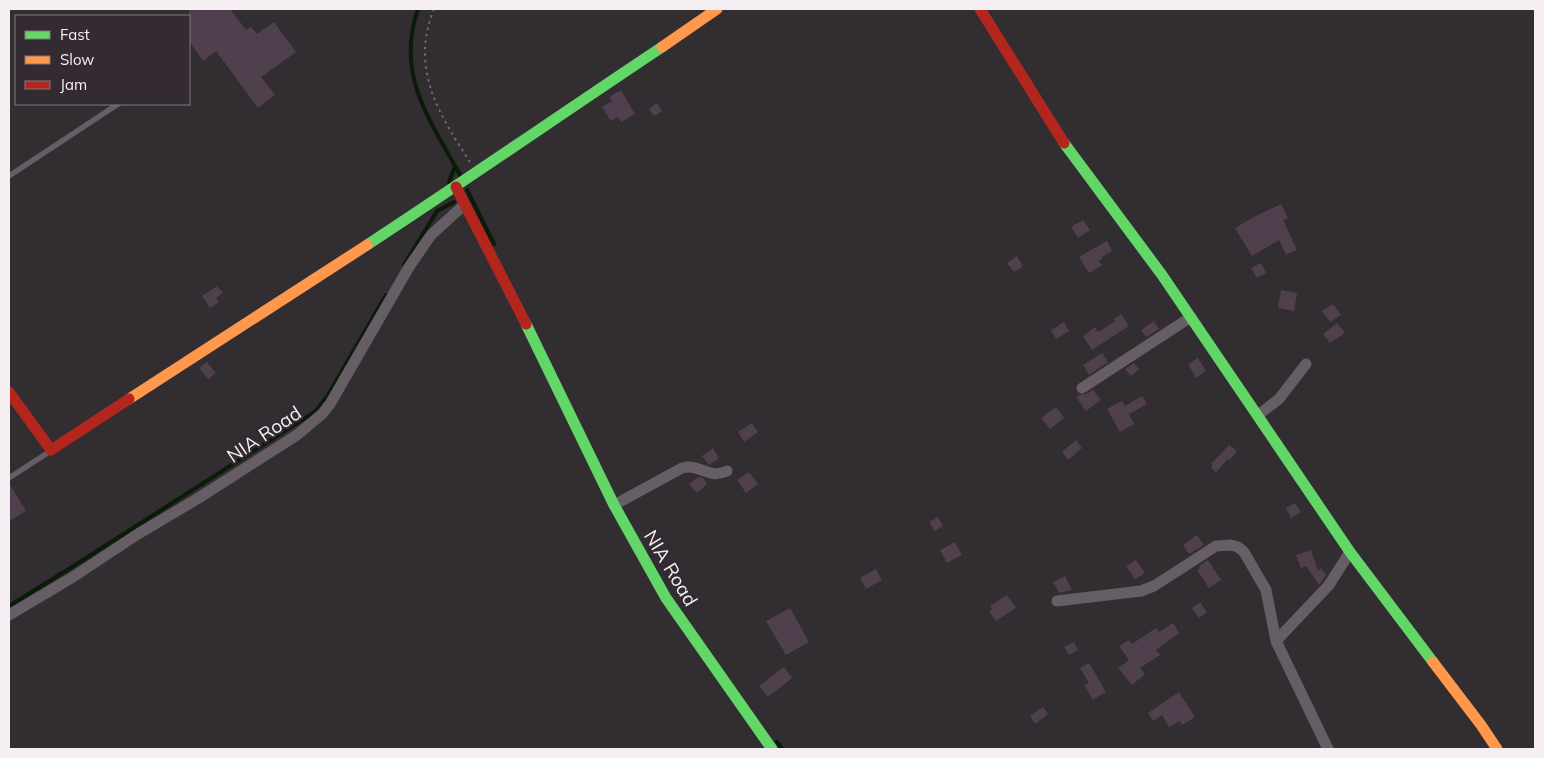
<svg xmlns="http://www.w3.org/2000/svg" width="1544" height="758" font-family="Mulish,sans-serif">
  <rect width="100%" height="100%" fill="#312d30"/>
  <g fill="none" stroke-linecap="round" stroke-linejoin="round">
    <path stroke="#0a1b07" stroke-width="4" d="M 418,9 C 395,75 430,120 460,175
      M 449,182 L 455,166
      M 467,190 L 494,244
      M 404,265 L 437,211 L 454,202
      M 9,606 L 72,567 L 316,411 L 328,395 L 386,295
      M 777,742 L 782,749"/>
  </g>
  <path fill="#50404d" d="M 189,9 L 230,9 L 246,30 L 251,27 L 257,34 L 274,22 L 296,52 L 261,77 L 275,95 L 258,108 L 216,51 L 203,61 L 189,41 Z
    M 621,90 L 635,114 L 621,122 L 618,117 L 611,121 L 602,107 L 612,101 L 609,97 Z
    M 657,103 L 662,111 L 654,116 L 649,109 Z
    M 1281,204 L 1288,218 L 1283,220 L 1297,250 L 1286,255 L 1279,240 L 1252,256 L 1235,228 L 1252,218 Z
    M 1083,220 L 1090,230 L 1078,238 L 1071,227 Z
    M 1107,241 L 1112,251 L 1102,257 L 1103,258 L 1099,261 L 1102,265 L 1089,273 L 1079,257 Z
    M 1017,256 L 1023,266 L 1014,272 L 1007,263 Z
    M 1261,263 L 1266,273 L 1257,278 L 1251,268 Z
    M 217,286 L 223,293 L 216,298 L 219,302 L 210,308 L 202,296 Z
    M 1281,290 L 1297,293 L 1294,311 L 1278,308 Z
    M 1333,304 L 1341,315 L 1330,322 L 1322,311 Z
    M 1121,314 L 1129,326 L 1092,350 L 1083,336 L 1095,327 L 1098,332 L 1116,321 L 1114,319 Z
    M 1154,321 L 1159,329 L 1146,337 L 1141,330 Z
    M 1064,322 L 1069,331 L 1056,339 L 1051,330 Z
    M 1337,323 L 1345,333 L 1330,343 L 1323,334 Z
    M 1102,353 L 1108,362 L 1089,375 L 1083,365 Z
    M 1198,358 L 1206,371 L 1196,378 L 1188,364 Z
    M 207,362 L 216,373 L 208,379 L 199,368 Z
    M 1134,363 L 1139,369 L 1131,376 L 1125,369 Z
    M 1093,390 L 1101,400 L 1086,411 L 1076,397 L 1079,395 L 1086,394 Z
    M 1142,396 L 1147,404 L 1129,414 L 1134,424 L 1120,432 L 1107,409 L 1122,401 L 1125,406 Z
    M 1056,407 L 1064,418 L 1050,429 L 1041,418 Z
    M 752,423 L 758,432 L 744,442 L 738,432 Z
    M 1076,440 L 1082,448 L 1068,460 L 1062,452 Z
    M 1229,445 L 1237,451 L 1230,460 L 1228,459 L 1216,472 L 1211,468 L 1213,465 L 1211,464 Z
    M 713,448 L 719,458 L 709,465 L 702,456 Z
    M 749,472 L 758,484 L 746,493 L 737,480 Z
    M 698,477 L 703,478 L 707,484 L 697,493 L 689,484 Z
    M 9,483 L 26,511 L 9,521 Z
    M 1295,503 L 1301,512 L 1291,518 L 1286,508 Z
    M 938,517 L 943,526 L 935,531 L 929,522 Z
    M 1197,535 L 1204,545 L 1189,554 L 1183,545 Z
    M 955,542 L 962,555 L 947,563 L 940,550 Z
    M 1311,550 L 1318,571 L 1321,568 L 1326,575 L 1319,585 L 1306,566 L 1301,568 L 1296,555 Z
    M 1136,560 L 1145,573 L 1135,579 L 1126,566 Z
    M 1208,560 L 1221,580 L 1209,588 L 1197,570 L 1200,568 L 1199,566 Z
    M 876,569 L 882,580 L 866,589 L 860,578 Z
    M 1065,576 L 1072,590 L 1059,593 L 1053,582 Z
    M 1007,595 L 1016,608 L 996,621 L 989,611 L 992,609 L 990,606 Z
    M 1200,602 L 1207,612 L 1199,618 L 1192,608 Z
    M 790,608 L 809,642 L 786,655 L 766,621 Z
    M 1173,623 L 1179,633 L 1156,650 L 1160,655 L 1140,668 L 1145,674 L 1132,685 L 1118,668 L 1129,660 L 1119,646 L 1129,640 L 1132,644 L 1156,628 L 1159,632 Z
    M 1074,642 L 1078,650 L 1069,655 L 1064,647 Z
    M 1089,663 L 1106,692 L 1093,700 L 1084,685 L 1089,683 L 1080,668 Z
    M 784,667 L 792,678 L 768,697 L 759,686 Z
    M 1179,692 L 1195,717 L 1182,725 L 1180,721 L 1169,727 L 1162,715 L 1153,721 L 1148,713 Z
    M 1043,707 L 1048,714 L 1035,724 L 1030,716 Z"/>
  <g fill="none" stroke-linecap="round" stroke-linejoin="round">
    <path stroke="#72696f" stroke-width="2" stroke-dasharray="2.5 4" stroke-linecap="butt" d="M 434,9 C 410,68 438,113 470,162"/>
    <path stroke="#675d64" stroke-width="5.5" d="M 9,176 L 118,104
      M 9,478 L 49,452"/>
    <path stroke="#675d64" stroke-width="11" d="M 1082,388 L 1191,317
      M 1258,415 L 1279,399 L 1306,364
      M 614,505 L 682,468 C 701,463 707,480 727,471
      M 1057,601 L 1141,591 L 1154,586 L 1216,546 L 1231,545 L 1238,547 L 1244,552 L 1266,590 L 1276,641 L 1328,749
      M 9,615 L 73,577 L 138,534 L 197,499 L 297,435 L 322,414 L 330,404 L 409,267 L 431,235 L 464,205
      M 1276,641 L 1329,585 L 1350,552"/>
    <path stroke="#63d668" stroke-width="11" d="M 1064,143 L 1162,275 L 1350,552 L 1433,662
      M 367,245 C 466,180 563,113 662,47
      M 526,324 L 614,505 L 666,598 L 772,749"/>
    <path stroke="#ff974d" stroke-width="11" d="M 662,47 L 717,9
      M 129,399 L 367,245
      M 1433,662 L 1481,725 L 1497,749"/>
    <path stroke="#b3261e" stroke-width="11" d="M 980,9 L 1064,143
      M 456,187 L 526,324
      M 9,392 L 51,450 L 129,399"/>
  </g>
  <g text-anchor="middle" stroke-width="4.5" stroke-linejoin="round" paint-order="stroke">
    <g font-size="19" fill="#f5eff3" stroke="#332b31">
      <text transform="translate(264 434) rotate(-34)" y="7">NIA Road</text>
      <text transform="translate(671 568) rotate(59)" y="7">NIA Road</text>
    </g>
  </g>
  <rect width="1544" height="758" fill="none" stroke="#f5eff3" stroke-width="20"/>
  <rect x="15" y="15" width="175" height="90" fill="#332b31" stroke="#81797f"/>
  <rect x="25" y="31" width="25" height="8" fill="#63d668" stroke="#81797f"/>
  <text x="60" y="40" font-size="15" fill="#f5eff3">Fast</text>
  <rect x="25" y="56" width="25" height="8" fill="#ff974d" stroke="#81797f"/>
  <text x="60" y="65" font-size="15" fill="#f5eff3">Slow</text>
  <rect x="25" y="81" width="25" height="8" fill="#b3261e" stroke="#81797f"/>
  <text x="60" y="90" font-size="15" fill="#f5eff3">Jam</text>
</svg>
